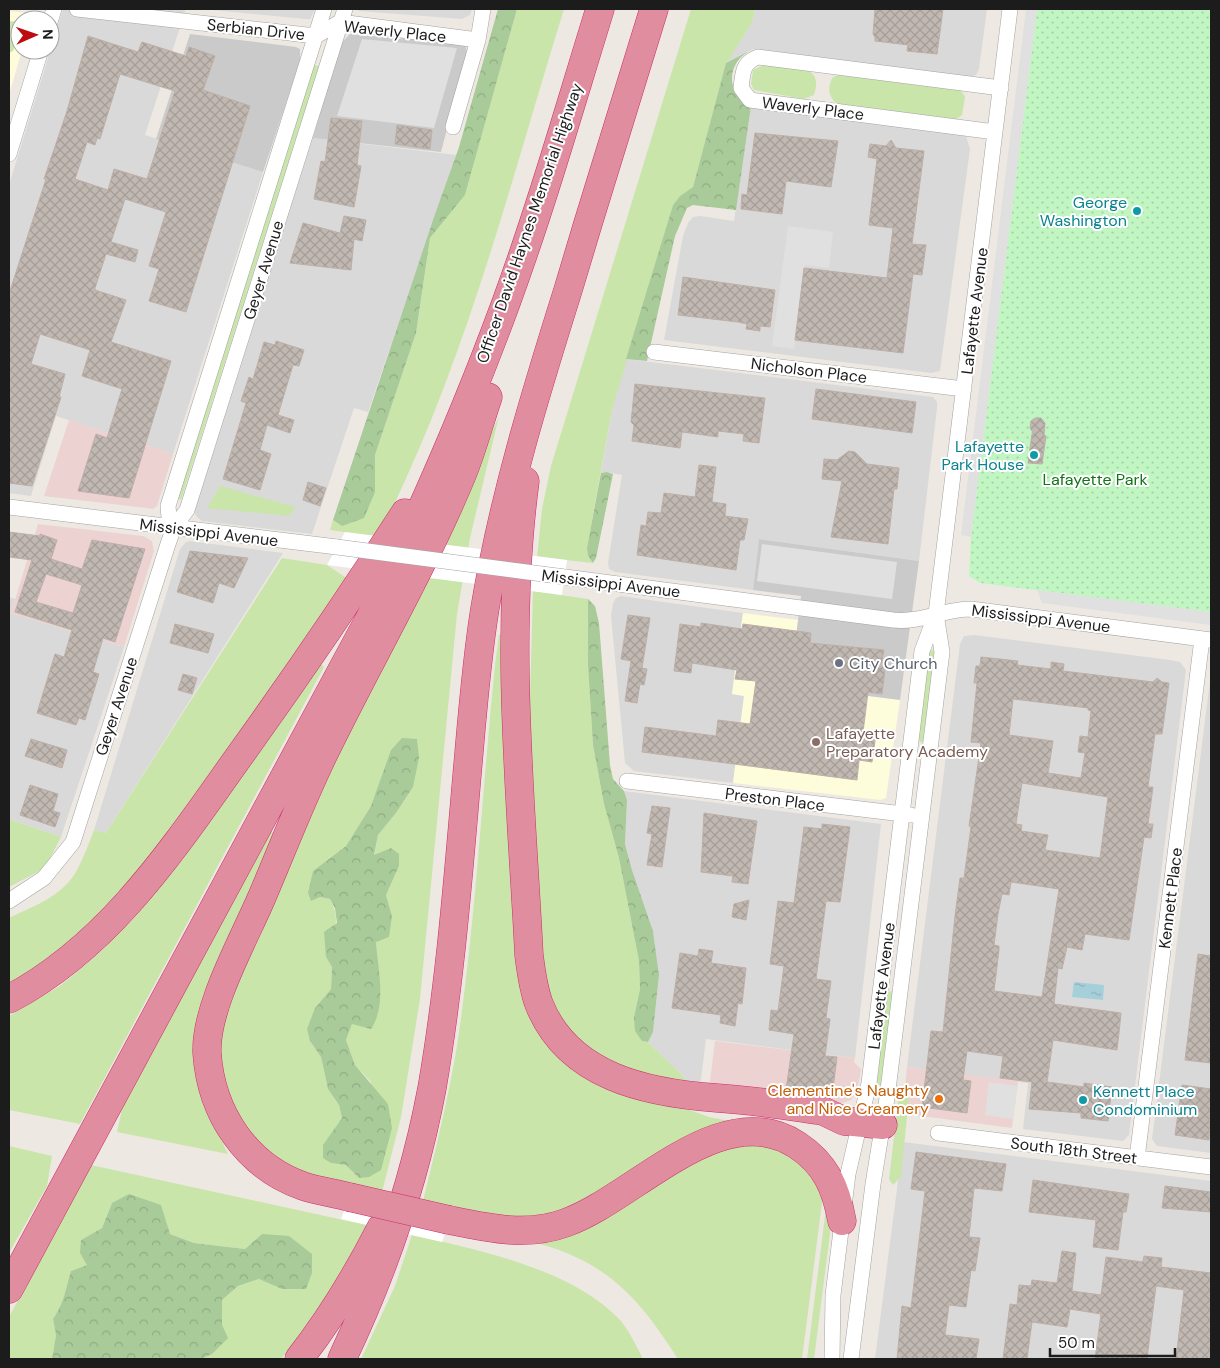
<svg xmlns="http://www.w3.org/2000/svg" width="1220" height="1368" font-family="'DM Sans',sans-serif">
  <defs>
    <pattern id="forest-crowns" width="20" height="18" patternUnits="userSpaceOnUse" patternTransform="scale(1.25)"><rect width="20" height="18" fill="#a9ca99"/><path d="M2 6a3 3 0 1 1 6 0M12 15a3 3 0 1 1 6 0" fill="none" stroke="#91ad83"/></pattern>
    <pattern id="park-dots" width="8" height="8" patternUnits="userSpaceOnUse" patternTransform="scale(1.25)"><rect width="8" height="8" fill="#c1f6c3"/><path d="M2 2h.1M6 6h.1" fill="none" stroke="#a5d2a7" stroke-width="1.8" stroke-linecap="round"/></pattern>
    <pattern id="water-ripples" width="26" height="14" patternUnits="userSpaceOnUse" patternTransform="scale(1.25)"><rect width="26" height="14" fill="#a5cfd9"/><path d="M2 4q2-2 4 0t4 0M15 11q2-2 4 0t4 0" fill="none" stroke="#8db1ba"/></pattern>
    <pattern id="building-cross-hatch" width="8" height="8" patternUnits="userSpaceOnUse" patternTransform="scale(1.25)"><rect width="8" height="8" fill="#c1b8b2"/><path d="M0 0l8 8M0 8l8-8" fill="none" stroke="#a59e98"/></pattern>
  </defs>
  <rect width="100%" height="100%" fill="#ede9e2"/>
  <path fill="#dad9d9" d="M 63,9 L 186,9 L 145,135 L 263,172 L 173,454 L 56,416 L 31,496 L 9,493 L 9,185 Z
    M 202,9 L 315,9 L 310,19 L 305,19 Z
    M 357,9 L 472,9 L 470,15 L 462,19 L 359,11 Z
    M 755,9 L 987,9 L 979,69 L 976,75 L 964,78 L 753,49 L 726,63 L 753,21 Z
    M 751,106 L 962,134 L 966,136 L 970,149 L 940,371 L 931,373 L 664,340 L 683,236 L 688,223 L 693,217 L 700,216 L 734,221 Z
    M 313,138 L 456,155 L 368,412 L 354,408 L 312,534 L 202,521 L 196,516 L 194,508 Z
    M 626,359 L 933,397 L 937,402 L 937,408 L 919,561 L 759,539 L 753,590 L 615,572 L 609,569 L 608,563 L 622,475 L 607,472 L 601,473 L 612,410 Z
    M 189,541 L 283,553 L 106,833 L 94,830 L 180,549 L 186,542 Z
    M 621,596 L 743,613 L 732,694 L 744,696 L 733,783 L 634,771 L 625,763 L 611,616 L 613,603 L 616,598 Z
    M 9,597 L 15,599 L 11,613 L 124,647 L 61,837 L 9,819 Z
    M 974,635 L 1170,660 L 1180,662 L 1186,670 L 1129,1135 L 1123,1141 L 1023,1129 L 1028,1083 L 907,1067 L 960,644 L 964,636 Z
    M 1211,673 L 1211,1153 L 1157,1146 L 1152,1139 Z
    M 624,791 L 881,824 L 855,1058 L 706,1039 L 700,1087 L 693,1086 L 648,1042 L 653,1032 L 659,975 L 653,931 L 632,870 L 625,844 L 627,800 Z
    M 903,1142 L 1211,1181 L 1211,1359 L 875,1359 Z"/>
  <path fill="#edd2d2" d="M 69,420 L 173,454 L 157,506 L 153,509 L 146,508 L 44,496 Z
    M 38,524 L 143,536 L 152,541 L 154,551 L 124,647 L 11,613 Z
    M 715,1041 L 855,1058 L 854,1062 L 861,1069 L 857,1092 L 851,1100 L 836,1105 L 709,1089 Z
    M 907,1067 L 1018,1081 L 1012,1128 L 906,1114 L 909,1096 L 904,1095 Z"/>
  <path fill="#fdfcdb" d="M 9,11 L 26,13 L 30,20 L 20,20 L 20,50 L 22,50 L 9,95 Z
    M 743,613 L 798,620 L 790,686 L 900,700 L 886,798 L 880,800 L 733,783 L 744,696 L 732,694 Z"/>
  <path fill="#cacaca" d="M 190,34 L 296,47 L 300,49 L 300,61 L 263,172 L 156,139 Z
    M 350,34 L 465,44 L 467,52 L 441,152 L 313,138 L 341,43 Z
    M 759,539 L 919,561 L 900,700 L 790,686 L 801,596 L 753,590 Z"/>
  <path fill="#c9e5aa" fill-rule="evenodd" d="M 517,9 L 564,9 C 525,135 491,264 444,387 C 425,438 402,488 379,537 L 330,530 L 333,520 L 342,526 L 375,492 L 375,455 L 416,333 L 430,238 L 465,195 Z
    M 691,9 L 755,9 L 753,21 L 726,64 L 693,187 L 680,196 L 673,205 L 612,410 L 587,548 L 588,556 L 593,563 L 537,557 L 542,509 L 551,466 Z
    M 9,21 L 20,22 L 20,30 L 13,51 L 9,53 Z
    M 314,65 L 319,66 L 181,500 L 177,498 Z
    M 764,65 L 809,71 C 818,77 817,85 814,95 L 804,99 L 754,90 L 751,84 L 753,70 Z
    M 839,75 L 960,89 L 965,97 L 962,115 L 955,120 L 837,104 C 828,96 827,87 833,77 Z
    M 499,416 L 470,538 L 457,614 L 420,999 L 401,1117 L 381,1196 L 306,1175 L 274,1160 L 237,1123 L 219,1072 L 221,1020 L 311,801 L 428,578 ZM 382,781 L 413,787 L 396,813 L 378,835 L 374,856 L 391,848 L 399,866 L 386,895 L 392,916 L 376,942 L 380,991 L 352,1024 L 346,1040 L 355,1065 L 371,1082 L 359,1178 L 346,1165 L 331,1163 L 335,1128 L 342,1118 L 339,1105 L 328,1089 L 321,1057 L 310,1041 L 315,1008 L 331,989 L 332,967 L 326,957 C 333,937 342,919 330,899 L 320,897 L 313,871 L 346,846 L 371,806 Z
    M 220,486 L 296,507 L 289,516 L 207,508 Z
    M 282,558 L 327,565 L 351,581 L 224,758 L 117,901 L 75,941 L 9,986 L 9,918 C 34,906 63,896 77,870 C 84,857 89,843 94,830 L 106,833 Z
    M 533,591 L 588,599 L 588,666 L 593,745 L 604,804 L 619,858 L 639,961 L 640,989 L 634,1017 L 642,1041 L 648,1042 L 693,1086 L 641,1079 L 581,1051 L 541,986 L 528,769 Z
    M 502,634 L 533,1006 L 662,1100 L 709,1117 L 735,1122 L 596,1203 L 530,1223 L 422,1205 C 435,1152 448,1099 457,1046 C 476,920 482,791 495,665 L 499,635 Z
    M 932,650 L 935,651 L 923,742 L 920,742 L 918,737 L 929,651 Z
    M 320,663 L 324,667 L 80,1124 L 9,1110 L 9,1016 L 60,986 L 98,954 L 137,915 L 182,857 Z
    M 9,819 L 61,837 L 45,868 L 9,887 Z
    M 269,831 L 278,834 L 208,992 L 212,1121 L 228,1154 L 117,1132 L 123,1105 Z
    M 892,991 L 894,992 L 884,1086 L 875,1084 L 887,992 Z
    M 899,1094 L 909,1096 L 901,1177 L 893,1185 L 889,1179 Z
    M 719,1145 L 783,1147 L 824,1187 L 802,1359 L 678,1359 C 641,1301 609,1263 540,1244 L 539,1238 Z
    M 9,1146 L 52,1156 L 47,1186 L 9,1253 Z
    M 91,1165 L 371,1226 L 314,1322 L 281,1359 L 201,1359 L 212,1354 L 222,1325 L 222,1300 L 238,1286 L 260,1279 L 282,1289 L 262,1234 L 245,1249 L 194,1243 L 170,1234 L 112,1203 L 102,1228 L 81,1240 L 87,1265 L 71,1271 C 65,1290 65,1301 53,1319 L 56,1335 L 52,1359 L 9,1359 L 9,1317 Z
    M 826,1208 L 832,1218 L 814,1359 L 807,1359 Z
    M 412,1235 C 476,1249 570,1269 617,1317 C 628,1327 636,1346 643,1359 L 361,1359 L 395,1286 Z"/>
  <path fill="url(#forest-crowns)" d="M 498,9 L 517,9 L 465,195 L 430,238 L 416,333 L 375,455 L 375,492 L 364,518 L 342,526 L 333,520 L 434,217 L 459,147 Z
    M 753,49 C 747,52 741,56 737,62 C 726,78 734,100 751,106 L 736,210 L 693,205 L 687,208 L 675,236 L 647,361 L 626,359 L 673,205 L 680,196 L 693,187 L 726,63 Z
    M 607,472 L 613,474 L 596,558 L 593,563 L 588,556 L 587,548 L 601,473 Z
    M 588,599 L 595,606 L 599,623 L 610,765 L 613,779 L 624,791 L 627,800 L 625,844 L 632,870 L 653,931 L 659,975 L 653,1032 L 648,1042 L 642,1041 L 635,1031 L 634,1017 L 640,989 L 639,961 L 619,858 L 604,804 L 593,745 L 588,666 Z
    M 402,738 L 417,739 L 419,758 L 413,787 L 396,813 L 378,835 L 374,855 L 391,848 L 399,854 L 399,866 L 386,895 L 392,916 L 389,937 L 376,942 C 378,970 387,1005 371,1029 L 352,1024 L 346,1040 L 355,1065 L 388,1104 L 392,1128 L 381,1170 L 369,1177 L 359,1178 L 346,1165 L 331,1163 L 323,1158 L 323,1145 L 342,1118 L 339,1105 L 328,1089 L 321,1057 L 310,1041 L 307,1029 L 315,1008 L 331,989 L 332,967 L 326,957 L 324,932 L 337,923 L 335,908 L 330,899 L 320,897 L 311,901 L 308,893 L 313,871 L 346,846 L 371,806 L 391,750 Z
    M 129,1194 L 161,1205 L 170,1234 L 194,1243 L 245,1249 L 262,1234 L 289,1236 L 312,1254 L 312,1273 L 306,1289 L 282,1289 L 259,1279 L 238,1286 L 222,1300 L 222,1325 L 228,1338 L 212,1354 L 201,1359 L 52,1359 L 56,1335 L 53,1319 C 65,1301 65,1290 71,1271 L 87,1265 L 80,1253 L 81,1240 L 102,1228 L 112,1203 Z"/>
  <path fill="url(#park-dots)" d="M 1037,9 L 1211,9 L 1211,612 L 980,583 L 969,576 L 971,537 Z"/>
  <path fill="#e0e0e0" d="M 1026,9 L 1037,9 L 971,537 L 961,535 Z
    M 362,39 L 457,48 L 434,128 L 337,116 Z
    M 788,226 L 833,232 L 829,268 L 805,265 L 794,349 L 772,346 Z
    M 762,544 L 897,562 L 892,599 L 757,581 Z
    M 1037,590 L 1211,612 L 1211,625 L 1042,603 Z
    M 989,1082 L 1018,1086 L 1013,1119 L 985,1115 Z"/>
  <path fill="url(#water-ripples)" d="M 1074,982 L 1104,985 L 1103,1000 L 1072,997 Z"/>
  <path fill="#fff" d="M 345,532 L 567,560 L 562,595 L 327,565 Z
    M 352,1189 L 452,1212 L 442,1242 L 341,1219 Z"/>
  <path fill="url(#building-cross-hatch)" stroke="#beafa6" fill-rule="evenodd" d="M 875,9 L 943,9 L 937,54 L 907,51 L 908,45 L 875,41 L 875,37 L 873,34 Z
    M 88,36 L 138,52 L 142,42 L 186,56 L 189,47 L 215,56 L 203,90 L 250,106 L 186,312 L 149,301 L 159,269 L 149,266 L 166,212 L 125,199 L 111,242 L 138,250 L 135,262 L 106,254 L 95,288 L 95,290 L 126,300 L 111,342 L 171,361 L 129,498 L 78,491 L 96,434 L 107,438 L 122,389 L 82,376 L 90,350 L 40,334 L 31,364 L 65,374 L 59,397 L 61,397 L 32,486 L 9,483 L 9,294 L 46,179 L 44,179 L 67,111 ZM 120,74 L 175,91 L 147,179 L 114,169 L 108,190 L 75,179 L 87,142 L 95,145 L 97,138 L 100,139 Z
    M 331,118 L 362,121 L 357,165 L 361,166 L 354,207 L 314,199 L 321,161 L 325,162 Z
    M 397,125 L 432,130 L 430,149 L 395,144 Z
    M 755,133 L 838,141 L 831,187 L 786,181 L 782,214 L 741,209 L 742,194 L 747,195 Z
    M 891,140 L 896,148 L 924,151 L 912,244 L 926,245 L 922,275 L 913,274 L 903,353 L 795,340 L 804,268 L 887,278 L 893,228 L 869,225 L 877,159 L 868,157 L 870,144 L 886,146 Z
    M 344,216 L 366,220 L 362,241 L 354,239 L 351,270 L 290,263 L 303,223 L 340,233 Z
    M 683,277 L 775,290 L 770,327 L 760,326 L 760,331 L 746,329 L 747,324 L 738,322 L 678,315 Z
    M 276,341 L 304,350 L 299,366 L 293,365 L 278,415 L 294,420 L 290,433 L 267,425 L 260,450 L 271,454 L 260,490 L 223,479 L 246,403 L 241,401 L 249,377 L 253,379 L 264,342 L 275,345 Z
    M 635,384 L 765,398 L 759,443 L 743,441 L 744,434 L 718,431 L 718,437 L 682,432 L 680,448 L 632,441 L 634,425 L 631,422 Z
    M 816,389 L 916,402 L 912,433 L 812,419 Z
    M 1035,418 L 1041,418 L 1045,423 L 1044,435 L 1046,436 L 1042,464 L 1028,463 L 1032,434 L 1034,434 L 1030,428 L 1031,421 Z
    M 849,451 L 855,452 L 867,464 L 899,468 L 897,489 L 894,489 L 888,544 L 831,537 L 842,481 L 822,479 L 824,459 L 837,460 Z
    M 699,465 L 716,467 L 712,502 L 726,504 L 725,516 L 748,519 L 744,540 L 740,540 L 736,570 L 637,555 L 641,525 L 646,526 L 648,512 L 661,513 L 664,493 L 695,497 Z
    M 308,482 L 326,488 L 320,506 L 303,500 Z
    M 9,532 L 40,536 L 40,534 L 57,540 L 51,559 L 82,569 L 92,540 L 145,549 L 115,642 L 103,638 L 93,672 L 99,674 L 85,720 L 79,718 L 76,725 L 37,713 L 55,654 L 64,657 L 72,630 L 15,612 L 32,560 L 9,557 ZM 46,574 L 82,585 L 73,613 L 36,602 Z
    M 190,551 L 248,558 L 234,588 L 219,583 L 213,603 L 177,592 Z
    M 628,615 L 650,618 L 642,668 L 647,669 L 644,685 L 640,684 L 637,703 L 625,701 L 631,661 L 621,659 Z
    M 701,623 L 742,629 L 743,624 L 811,633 L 810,643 L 884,650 L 882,660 L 886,661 L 882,694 L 868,692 L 863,732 L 876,734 L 872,762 L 859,760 L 857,780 L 642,752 L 645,727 L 716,736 L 718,720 L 750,724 L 756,681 L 735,679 L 737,670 L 692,663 L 691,673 L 674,671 L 680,624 L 701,627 Z
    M 175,624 L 214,634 L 208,653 L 170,643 Z
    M 981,657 L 1018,661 L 1017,665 L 1051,669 L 1051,662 L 1064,664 L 1063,671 L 1153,682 L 1157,678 L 1162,682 L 1169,683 L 1162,734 L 1155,734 L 1148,787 L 1153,787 L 1148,824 L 1153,824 L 1151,838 L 1144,837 L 1129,940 L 1085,934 L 1082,950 L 1067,947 L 1062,969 L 1058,968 L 1054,1004 L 1121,1013 L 1119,1033 L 1117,1050 L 1053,1040 L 1047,1082 L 1084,1087 L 1084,1083 L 1112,1087 L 1108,1121 L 1081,1118 L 1081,1113 L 1029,1109 L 1032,1082 L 1000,1078 L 1003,1056 L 967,1051 L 963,1080 L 971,1081 L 967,1113 L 922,1107 L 931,1031 L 943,1032 L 955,916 L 960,878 L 964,878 L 971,827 L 969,826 L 981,743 L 971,742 L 977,683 L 974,683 L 976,666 L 980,666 ZM 1013,699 L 1088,708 L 1088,710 L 1091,711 L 1088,737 L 1080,736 L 1078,752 L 1085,753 L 1081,778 L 1048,773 L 1053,741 L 1009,735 ZM 1022,783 L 1108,797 L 1100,858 L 1045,850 L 1048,835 L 1021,831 L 1022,825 L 1016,824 ZM 1011,882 L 1059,889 L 1042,997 L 994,991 L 999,950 L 999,946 L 994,945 L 998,914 L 1002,894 L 1009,895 Z
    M 183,674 L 197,678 L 192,694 L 178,690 Z
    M 31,739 L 67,750 L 62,768 L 25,756 Z
    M 30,785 L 58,794 L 53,811 L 60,813 L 55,827 L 20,815 Z
    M 652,806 L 670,808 L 662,867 L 647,865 L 652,834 L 647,833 Z
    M 704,813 L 757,821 L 748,884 L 732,882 L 733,876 L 701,872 Z
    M 822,824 L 850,827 L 840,902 L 826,901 L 816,979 L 831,981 L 826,1018 L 830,1019 L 825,1056 L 837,1057 L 832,1097 L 786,1090 L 794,1034 L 769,1030 L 771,1010 L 778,1011 L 784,966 L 770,964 L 778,901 L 794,903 L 804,827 L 822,829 Z
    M 749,900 L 746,920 L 732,917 L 734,904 Z
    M 699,949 L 713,951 L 711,963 L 746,968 L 742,1004 L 738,1003 L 735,1026 L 720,1023 L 721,1015 L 672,1008 L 680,953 L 698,956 Z
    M 1198,954 L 1211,956 L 1211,1063 L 1185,1060 Z
    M 1182,1085 L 1211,1089 L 1209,1140 L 1175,1135 Z
    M 916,1152 L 1006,1164 L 1002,1191 L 974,1188 L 969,1237 L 980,1238 L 975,1271 L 971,1270 L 966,1307 L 949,1305 L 945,1335 L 979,1339 L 976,1359 L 897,1359 L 902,1306 L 911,1308 L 925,1191 L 911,1189 Z
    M 1033,1180 L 1129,1194 L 1126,1212 L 1123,1212 L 1118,1250 L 1093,1247 L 1096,1220 L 1029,1212 Z
    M 1165,1186 L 1211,1192 L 1211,1212 L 1162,1208 Z
    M 1062,1251 L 1076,1253 L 1072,1291 L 1101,1295 L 1106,1257 L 1143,1262 L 1144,1256 L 1162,1258 L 1161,1267 L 1211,1273 L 1211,1359 L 1176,1359 L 1184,1290 L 1156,1286 L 1147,1359 L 1095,1359 L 1101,1314 L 1070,1309 L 1067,1327 L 1032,1322 L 1027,1359 L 1003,1359 L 1010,1304 L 1017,1305 L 1019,1285 L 1031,1286 L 1032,1280 L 1057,1283 Z"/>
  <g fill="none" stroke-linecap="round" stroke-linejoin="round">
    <defs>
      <path id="street" d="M 77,9 L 316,36 L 340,22 L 478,40
        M 50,22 L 54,9
        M 453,127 L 478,40 L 483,9
        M 995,132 L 750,100 L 741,88 C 743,73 742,63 758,57 L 1001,88
        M 9,154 L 41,50
        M 654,352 L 964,389
        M 9,507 L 337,547
        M 174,527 L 169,517 L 168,506 L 324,9
        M 565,577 L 893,620 C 921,623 944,609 971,609 L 1211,640
        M 627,781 L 911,815
        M 9,901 L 44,878 L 73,842 L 168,544 L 174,527 L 187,510 L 345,9
        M 938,1133 L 1211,1167
        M 1137,1158 L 1202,639
        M 832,1359 L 833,1295 L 848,1174 L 869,1083 L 922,651 L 936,614 L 1010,9
        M 851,1359 L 873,1184 L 887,1098 L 942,652 L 936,614"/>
      <path id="highway" d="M 525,481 C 504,638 521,798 529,955 C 531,971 533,988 539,1004 C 568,1077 647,1093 717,1098 C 752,1100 788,1106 823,1111 L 844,1121 L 883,1125
        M 9,999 C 112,945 177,843 243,751 C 299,673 353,594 405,513
        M 349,1197 C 334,1193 318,1191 303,1186 C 246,1166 211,1113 207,1053 C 205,1008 243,941 261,899 C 283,848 302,797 327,747 C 371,657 422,570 461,477 C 472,451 479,423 488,397
        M 449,1220 C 488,1228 527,1237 565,1223 C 634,1199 721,1095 797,1145 C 826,1164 836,1188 842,1221
        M 9,1289 L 377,605 C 425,505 469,404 507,300 C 542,204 570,106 600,9
        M 299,1359 C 331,1318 357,1275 381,1228
        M 342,1359 C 384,1271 414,1184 432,1088 C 450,984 458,879 467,775 C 472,719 476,663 485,608 C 503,499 535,395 568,290 C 596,196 625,102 654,9"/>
    </defs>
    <use href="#street" stroke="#a3a3a3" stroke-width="16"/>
    <use href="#highway" stroke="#cd2d6a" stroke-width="29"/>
    <use href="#street" stroke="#fff" stroke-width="15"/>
    <use href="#highway" stroke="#e18da0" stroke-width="28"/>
    <defs>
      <path id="street-bridge" d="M 337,547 L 565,577"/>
      <path id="highway-bridge" d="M 349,1197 L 449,1220"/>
    </defs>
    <use href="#street-bridge" stroke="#a3a3a3" stroke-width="16" stroke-linecap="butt"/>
    <use href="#highway-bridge" stroke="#cd2d6a" stroke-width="29" stroke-linecap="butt"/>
    <use href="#street-bridge" stroke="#fff" stroke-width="15"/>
    <use href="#highway-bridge" stroke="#e18da0" stroke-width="28"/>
  </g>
  <g fill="#0f9aa8" stroke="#fff" stroke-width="2">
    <circle cx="1137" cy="211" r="5"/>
    <circle cx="1034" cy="455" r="5"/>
    <circle cx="1083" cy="1100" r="5"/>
  </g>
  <circle fill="#6b7280" stroke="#fff" stroke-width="2" cx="839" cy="663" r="5"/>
  <circle fill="#8d6e63" stroke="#fff" stroke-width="2" cx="816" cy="742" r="5"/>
  <circle fill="#e8710a" stroke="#fff" stroke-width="2" cx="939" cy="1099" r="5"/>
  <g text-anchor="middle" stroke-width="4" stroke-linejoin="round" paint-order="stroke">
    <g font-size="16" fill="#1c1c1c" stroke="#fff">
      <text transform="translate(256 29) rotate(6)" y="6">Serbian Drive</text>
      <text transform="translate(395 31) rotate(6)" y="6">Waverly Place</text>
      <text transform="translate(813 108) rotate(7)" y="6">Waverly Place</text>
      <text transform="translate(529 223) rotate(-71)" y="6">Officer David Haynes Memorial Highway</text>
      <text transform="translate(263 270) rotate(-73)" y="6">Geyer Avenue</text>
      <text transform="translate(974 311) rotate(-83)" y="6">Lafayette Avenue</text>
      <text transform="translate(809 370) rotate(7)" y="6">Nicholson Place</text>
      <text transform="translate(209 532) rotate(7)" y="6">Mississippi Avenue</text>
      <text transform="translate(611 583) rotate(7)" y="6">Mississippi Avenue</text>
      <text transform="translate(1041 618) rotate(7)" y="6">Mississippi Avenue</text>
      <text transform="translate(116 706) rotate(-72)" y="6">Geyer Avenue</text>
      <text transform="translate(775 799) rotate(7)" y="6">Preston Place</text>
      <text transform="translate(1170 898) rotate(-83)" y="6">Kennett Place</text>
      <text transform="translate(881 986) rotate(-83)" y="6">Lafayette Avenue</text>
      <text transform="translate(1074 1150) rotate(7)" y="6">South 18th Street</text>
    </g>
    <g font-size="16" fill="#0d838f" stroke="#fff" text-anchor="end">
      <text x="1127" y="208">George<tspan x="1127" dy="18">Washington</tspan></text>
      <text x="1024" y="452">Lafayette<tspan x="1024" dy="18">Park House</tspan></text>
      <text x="1093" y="1097" text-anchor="start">Kennett Place<tspan x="1093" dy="18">Condominium</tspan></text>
    </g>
    <g font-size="16" fill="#117315" stroke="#fff">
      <text x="1095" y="485">Lafayette Park</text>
    </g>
    <g font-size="16" fill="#5b616d" stroke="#fff" text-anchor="start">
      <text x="849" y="669">City Church</text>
    </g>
    <g font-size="16" fill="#785e54" stroke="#fff" text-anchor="start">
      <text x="826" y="739">Lafayette<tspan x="826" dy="18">Preparatory Academy</tspan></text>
    </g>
    <g font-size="16" fill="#c56008" stroke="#fff" text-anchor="end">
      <text x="929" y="1096">Clementine's Naughty<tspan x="929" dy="18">and Nice Creamery</tspan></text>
    </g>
  </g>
  <rect width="1220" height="1368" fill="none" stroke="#1c1c1c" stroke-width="20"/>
  <g transform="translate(35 35) rotate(88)"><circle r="24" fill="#ffffff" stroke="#a4a4a4"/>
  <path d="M0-4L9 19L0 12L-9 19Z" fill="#bd0b12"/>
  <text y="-8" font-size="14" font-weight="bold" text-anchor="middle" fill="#1c1c1c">N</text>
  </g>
  <path d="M1050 1348v8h125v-8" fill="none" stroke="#1c1c1c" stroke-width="2.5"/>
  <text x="1058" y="1348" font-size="15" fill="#1c1c1c" stroke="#ffffff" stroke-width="4" paint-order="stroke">50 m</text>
</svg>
